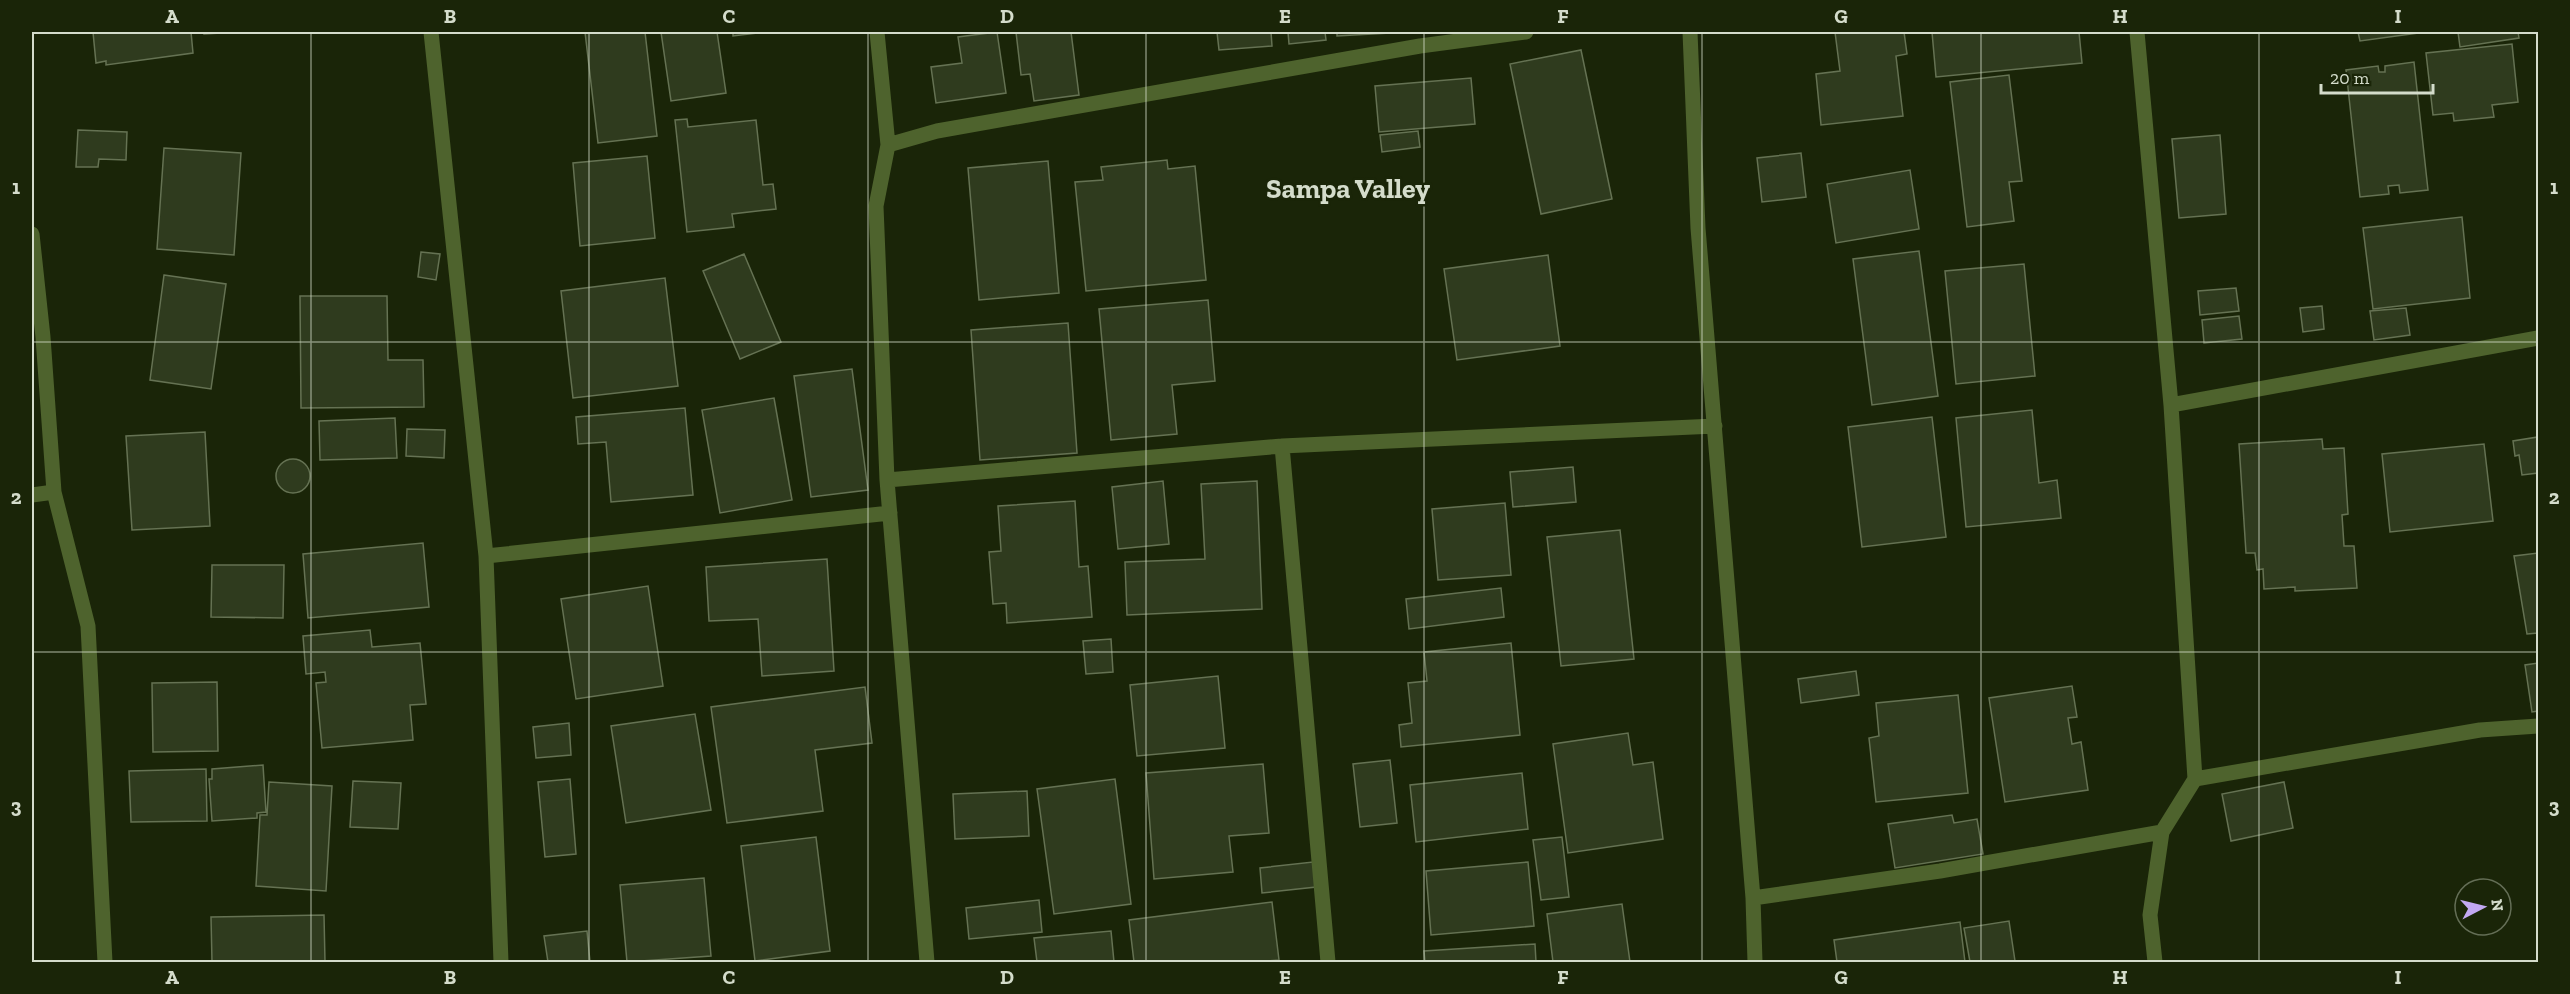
<svg xmlns="http://www.w3.org/2000/svg" width="2570" height="994" font-family="'Zilla Slab',serif">
  <rect width="100%" height="100%" fill="#1a2508"/>
  <path fill="#2f3b1e" stroke="#657253" stroke-width="1.5" d="M 93,32 L 191,32 L 193,53 L 106,65 L 106,61 L 96,63 Z
    M 204,32 L 240,32 L 204,34 Z
    M 585,32 L 645,32 L 657,136 L 598,143 Z
    M 661,32 L 717,32 L 726,93 L 671,101 Z
    M 733,32 L 767,32 L 733,36 Z
    M 997,32 L 1006,93 L 936,103 L 931,67 L 962,63 L 958,37 Z
    M 1016,32 L 1071,32 L 1079,95 L 1034,101 L 1030,74 L 1021,75 Z
    M 1217,32 L 1271,32 L 1272,46 L 1219,50 Z
    M 1288,32 L 1325,32 L 1326,40 L 1289,44 Z
    M 1337,32 L 1390,32 L 1390,33 L 1337,36 Z
    M 1835,32 L 1904,32 L 1907,54 L 1896,56 L 1903,116 L 1821,125 L 1816,74 L 1840,71 Z
    M 1932,32 L 2079,32 L 2082,63 L 1936,77 Z
    M 2358,32 L 2426,32 L 2360,41 Z
    M 2458,32 L 2518,32 L 2519,38 L 2460,47 Z
    M 2512,44 L 2518,102 L 2492,105 L 2494,117 L 2454,121 L 2453,113 L 2433,115 L 2426,53 Z
    M 1581,50 L 1612,199 L 1541,214 L 1510,64 Z
    M 2414,62 L 2428,190 L 2400,193 L 2399,185 L 2388,186 L 2389,194 L 2360,197 L 2346,70 L 2378,66 L 2379,72 L 2385,72 L 2385,66 Z
    M 2009,75 L 2022,181 L 2009,182 L 2014,221 L 1967,227 L 1950,82 Z
    M 1471,78 L 1475,124 L 1379,132 L 1375,86 Z
    M 687,119 L 688,127 L 756,120 L 763,185 L 773,184 L 776,209 L 732,214 L 734,227 L 687,232 L 675,120 Z
    M 78,130 L 127,132 L 126,160 L 99,159 L 98,167 L 76,167 Z
    M 1418,131 L 1420,147 L 1382,152 L 1380,135 Z
    M 2220,135 L 2226,214 L 2179,218 L 2172,139 Z
    M 164,148 L 241,153 L 234,255 L 157,249 Z
    M 1801,153 L 1806,197 L 1762,202 L 1757,158 Z
    M 647,156 L 655,238 L 580,246 L 573,163 Z
    M 1167,160 L 1168,169 L 1195,166 L 1206,280 L 1086,291 L 1075,182 L 1103,180 L 1101,167 Z
    M 1048,161 L 1059,293 L 979,300 L 968,168 Z
    M 1910,170 L 1919,229 L 1836,243 L 1827,184 Z
    M 2462,217 L 2470,298 L 2373,309 L 2363,228 Z
    M 1919,251 L 1938,396 L 1872,405 L 1853,259 Z
    M 421,252 L 440,254 L 436,280 L 418,277 Z
    M 744,254 L 781,342 L 740,359 L 703,271 Z
    M 1548,255 L 1560,346 L 1457,360 L 1444,269 Z
    M 2024,264 L 2035,376 L 1956,384 L 1945,271 Z
    M 164,275 L 226,284 L 211,389 L 150,380 Z
    M 665,278 L 678,386 L 573,398 L 561,291 Z
    M 2236,288 L 2239,311 L 2200,315 L 2198,291 Z
    M 300,296 L 387,296 L 388,360 L 423,360 L 424,407 L 301,408 Z
    M 1208,300 L 1215,381 L 1172,385 L 1177,434 L 1111,440 L 1099,309 Z
    M 2322,306 L 2324,329 L 2303,332 L 2300,308 Z
    M 2406,308 L 2410,335 L 2374,340 L 2370,311 Z
    M 2239,316 L 2242,339 L 2204,343 L 2202,320 Z
    M 1068,323 L 1077,453 L 980,460 L 971,330 Z
    M 852,369 L 868,490 L 811,497 L 794,376 Z
    M 774,398 L 792,500 L 720,513 L 702,410 Z
    M 685,408 L 693,495 L 611,502 L 606,442 L 578,444 L 576,417 Z
    M 2032,410 L 2039,483 L 2057,480 L 2061,518 L 1966,527 L 1956,418 Z
    M 1932,417 L 1946,537 L 1862,547 L 1848,427 Z
    M 395,418 L 397,458 L 320,460 L 319,421 Z
    M 407,429 L 445,430 L 444,458 L 406,456 Z
    M 205,432 L 210,526 L 132,530 L 126,436 Z
    M 2538,437 L 2538,473 L 2522,475 L 2519,455 L 2515,456 L 2513,441 Z
    M 2322,439 L 2323,449 L 2344,448 L 2348,514 L 2342,515 L 2344,546 L 2354,546 L 2357,588 L 2295,591 L 2295,587 L 2264,589 L 2263,569 L 2257,570 L 2255,553 L 2246,553 L 2239,444 Z
    M 2484,444 L 2493,521 L 2390,532 L 2382,454 Z
    M276 476a17 17 0 1 1 34 0a17 17 0 1 1-34 0Z
    M 1573,467 L 1576,502 L 1513,507 L 1510,472 Z
    M 1163,481 L 1169,544 L 1118,549 L 1112,487 Z
    M 1257,481 L 1262,609 L 1127,615 L 1125,562 L 1205,559 L 1201,484 Z
    M 1075,501 L 1079,567 L 1088,566 L 1092,617 L 1007,623 L 1006,603 L 993,604 L 989,552 L 1001,551 L 998,506 Z
    M 1505,503 L 1511,575 L 1438,580 L 1432,509 Z
    M 1620,530 L 1634,659 L 1561,666 L 1547,537 Z
    M 423,543 L 429,607 L 308,618 L 303,554 Z
    M 2538,553 L 2538,633 L 2527,634 L 2514,556 Z
    M 827,559 L 834,671 L 762,676 L 758,619 L 709,621 L 706,567 Z
    M 212,565 L 284,565 L 283,618 L 211,617 Z
    M 648,586 L 663,686 L 576,699 L 561,599 Z
    M 1501,588 L 1504,617 L 1409,629 L 1406,599 Z
    M 370,630 L 372,647 L 420,643 L 426,704 L 410,705 L 413,740 L 322,748 L 316,683 L 326,682 L 325,672 L 306,674 L 303,636 Z
    M 1111,639 L 1113,672 L 1086,674 L 1083,641 Z
    M 1511,643 L 1520,735 L 1401,747 L 1399,725 L 1412,723 L 1408,683 L 1427,681 L 1424,652 Z
    M 2538,663 L 2538,711 L 2532,712 L 2525,665 Z
    M 1856,671 L 1859,695 L 1801,703 L 1798,679 Z
    M 1218,676 L 1225,748 L 1137,756 L 1130,685 Z
    M 217,682 L 218,751 L 153,752 L 152,683 Z
    M 2072,686 L 2077,717 L 2068,718 L 2072,744 L 2081,742 L 2088,790 L 2005,802 L 1989,698 Z
    M 865,687 L 872,743 L 815,750 L 823,811 L 727,823 L 711,707 Z
    M 1958,695 L 1968,793 L 1876,802 L 1869,738 L 1879,736 L 1876,703 Z
    M 695,714 L 711,810 L 626,823 L 611,726 Z
    M 569,723 L 571,755 L 536,758 L 533,727 Z
    M 1628,733 L 1633,765 L 1653,762 L 1663,839 L 1568,853 L 1553,744 Z
    M 1390,760 L 1397,823 L 1360,827 L 1353,764 Z
    M 1263,764 L 1269,833 L 1229,836 L 1233,872 L 1154,879 L 1146,773 Z
    M 263,765 L 266,812 L 257,813 L 257,818 L 212,821 L 209,779 L 212,779 L 212,769 Z
    M 206,769 L 207,821 L 131,822 L 129,771 Z
    M 1522,773 L 1528,829 L 1416,842 L 1410,785 Z
    M 570,779 L 576,854 L 545,857 L 538,782 Z
    M 1115,779 L 1131,904 L 1054,914 L 1037,789 Z
    M 353,781 L 401,783 L 398,829 L 350,827 Z
    M 269,782 L 332,786 L 326,891 L 256,886 L 260,815 L 267,815 Z
    M 2284,782 L 2293,828 L 2231,841 L 2222,794 Z
    M 1027,791 L 1029,836 L 955,839 L 953,794 Z
    M 1952,815 L 1954,823 L 1977,819 L 1983,854 L 1895,868 L 1888,824 Z
    M 816,837 L 830,951 L 755,961 L 741,846 Z
    M 1562,837 L 1569,897 L 1541,900 L 1533,840 Z
    M 1313,862 L 1316,887 L 1262,893 L 1260,868 Z
    M 1528,862 L 1534,926 L 1431,935 L 1426,871 Z
    M 704,878 L 711,956 L 627,962 L 620,885 Z
    M 1039,900 L 1042,932 L 969,939 L 966,908 Z
    M 1272,902 L 1279,960 L 1254,962 L 1134,962 L 1129,920 Z
    M 1622,904 L 1630,962 L 1553,962 L 1547,914 Z
    M 324,915 L 325,962 L 212,962 L 211,917 Z
    M 2009,921 L 2015,961 L 1970,962 L 1964,928 Z
    M 1960,922 L 1965,962 L 1837,962 L 1834,940 Z
    M 587,931 L 590,962 L 548,962 L 544,936 Z
    M 1111,931 L 1114,962 L 1037,962 L 1034,938 Z
    M 1535,944 L 1536,962 L 1425,962 L 1424,951 Z"/>
  <g fill="none" stroke-linecap="round" stroke-linejoin="round">
    <path stroke="#4e632d" stroke-width="15" d="M 431,32 L 486,556 L 501,962
      M 877,32 L 888,145 L 876,206 L 887,480 L 927,962
      M 1690,32 L 1698,228 L 1753,898 L 1755,962
      M 2137,32 L 2171,405 L 2195,779 L 2162,832 L 2150,915 L 2155,962
      M 888,145 L 937,131 L 1420,46 L 1526,32
      M 32,234 L 43,337 L 54,492 L 88,626 L 105,962
      M 2171,405 L 2538,338
      M 1282,446 L 1328,962
      M 887,480 L 1282,446 L 1715,426
      M 32,495 L 54,492
      M 486,556 L 890,513
      M 2195,779 L 2480,730 L 2538,726
      M 1753,898 L 1940,871 L 2162,832"/>
  </g>
  <path fill="none" stroke="#d4dccb" stroke-width="1.5" stroke-opacity="0.55" d="M 311,32 L 311,962M 589,32 L 589,962M 868,32 L 868,962M 1146,32 L 1146,962M 1424,32 L 1424,962M 1702,32 L 1702,962M 1981,32 L 1981,962M 2259,32 L 2259,962M 32,342 L 2538,342M 32,652 L 2538,652"/>
  <g text-anchor="middle" stroke-width="5" stroke-linejoin="round" paint-order="stroke">
    <g font-size="28" font-weight="bold" fill="#d4dccb" stroke="#1a2508">
      <text x="1348" y="198">Sampa Valley</text>
    </g>
  </g>
  <rect width="2570" height="994" fill="none" stroke="#1a2508" stroke-width="66"/>
  <g transform="translate(2483 907) rotate(83)"><circle r="28" fill="#1a2508" stroke="#646e56" stroke-width="1.5"/>
  <path d="M0-4.5L10 22L0 15L-10 22Z" fill="#c2a8f2"/>
  <text y="-9" font-size="16" font-weight="bold" text-anchor="middle" fill="#d4dccb">N</text>
  </g>
  <path d="M2321 84v9h112v-9" fill="none" stroke="#d4dccb" stroke-width="3"/>
  <text x="2330" y="84" font-size="18" fill="#d4dccb" stroke="#1a2508" stroke-width="4.5" paint-order="stroke">20 m</text>
  <rect x="33" y="33" width="2504" height="928" fill="none" stroke="#d4dccb" stroke-width="2"/>
  <g font-size="20" text-anchor="middle" font-weight="bold" fill="#d4dccb">
    <text x="172" y="23">A</text>
    <text x="450" y="23">B</text>
    <text x="729" y="23">C</text>
    <text x="1007" y="23">D</text>
    <text x="1285" y="23">E</text>
    <text x="1563" y="23">F</text>
    <text x="1841" y="23">G</text>
    <text x="2120" y="23">H</text>
    <text x="2398" y="23">I</text>
    <text x="16" y="194">1</text>
    <text x="2554" y="194">1</text>
    <text x="16" y="504">2</text>
    <text x="2554" y="504">2</text>
    <text x="16" y="813">3</text>
    <text x="2554" y="813">3</text>
    <text x="172" y="984">A</text>
    <text x="450" y="984">B</text>
    <text x="729" y="984">C</text>
    <text x="1007" y="984">D</text>
    <text x="1285" y="984">E</text>
    <text x="1563" y="984">F</text>
    <text x="1841" y="984">G</text>
    <text x="2120" y="984">H</text>
    <text x="2398" y="984">I</text>
  </g>
</svg>
